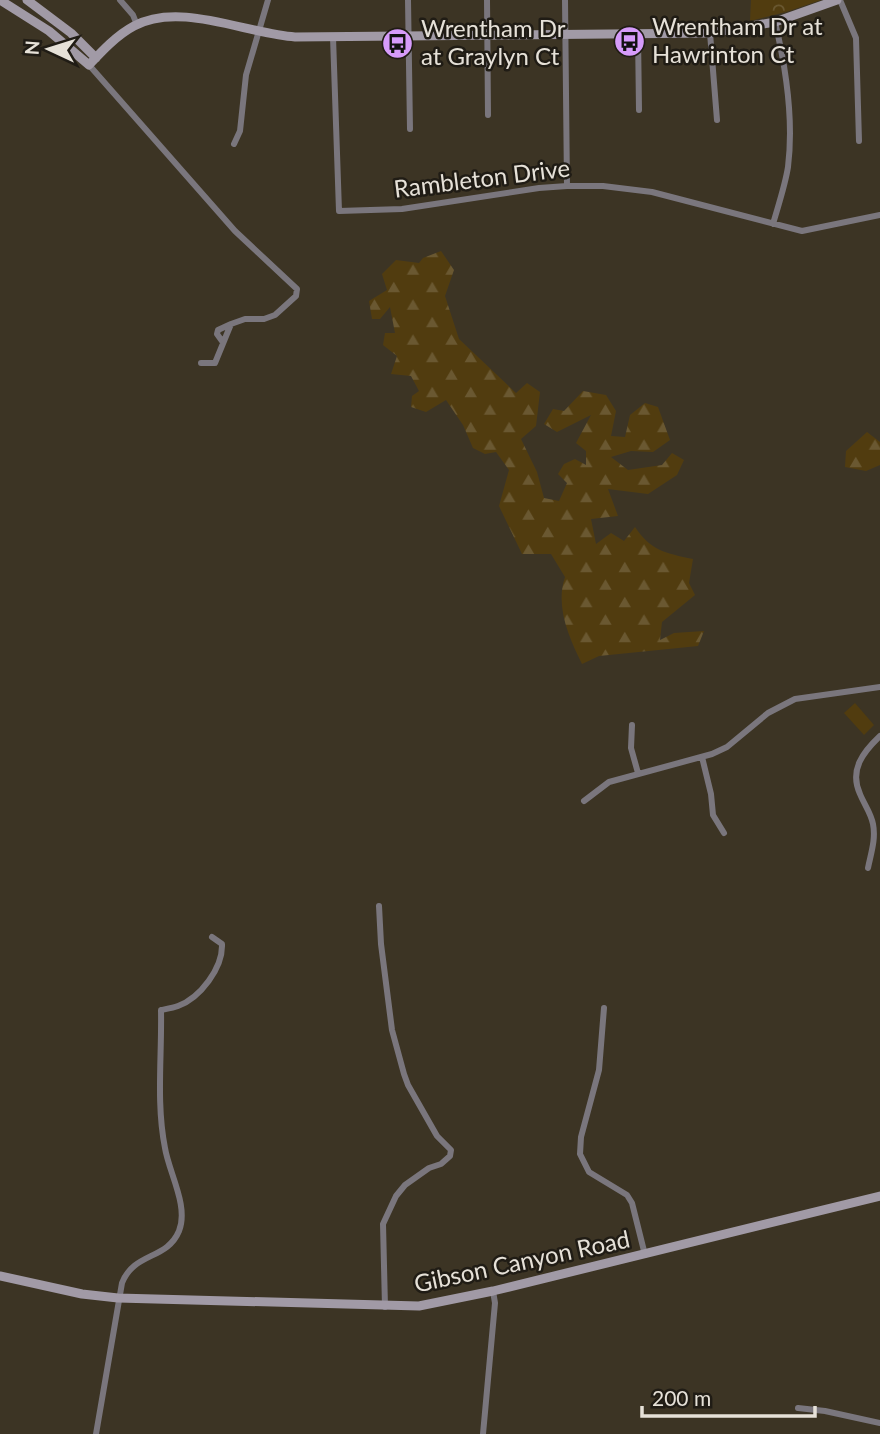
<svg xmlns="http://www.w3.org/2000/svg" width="880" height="1434" font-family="Lato,sans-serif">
  <defs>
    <pattern id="forest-firs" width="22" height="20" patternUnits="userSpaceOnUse" patternTransform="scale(1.75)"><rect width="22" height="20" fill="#513c0f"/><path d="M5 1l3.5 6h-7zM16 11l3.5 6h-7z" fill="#6a5831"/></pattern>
    <pattern id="park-crowns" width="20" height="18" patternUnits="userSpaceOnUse" patternTransform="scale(1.75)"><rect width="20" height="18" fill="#513c0f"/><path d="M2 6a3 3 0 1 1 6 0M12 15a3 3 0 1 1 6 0" fill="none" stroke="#6a5831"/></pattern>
  </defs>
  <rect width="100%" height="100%" fill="#3c3424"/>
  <path fill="url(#forest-firs)" d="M 441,251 L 454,270 L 445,296 L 459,339 L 516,393 L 527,383 L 540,392 L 536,426 L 521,439 L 537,472 L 544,498 L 559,501 L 567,483 L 558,474 L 564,464 L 575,459 L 586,465 L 586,451 L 576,443 L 591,415 L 557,432 L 544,424 L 553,409 L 564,411 L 583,391 L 606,395 L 616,411 L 611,436 L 625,437 L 630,415 L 645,403 L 658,407 L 670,440 L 653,452 L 631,451 L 611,457 L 628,470 L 662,465 L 672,453 L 684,460 L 677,475 L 648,494 L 608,489 L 618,516 L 591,519 L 596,544 L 611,533 L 624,541 L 635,527 C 651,551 665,553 693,559 L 689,583 L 695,595 L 662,622 L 660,640 L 674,633 L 704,631 L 698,646 L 599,656 L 582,664 C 569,638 555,606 565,577 L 551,554 L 522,554 L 499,506 L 509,470 L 496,452 L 485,454 L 473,448 L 463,425 L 446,400 L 426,412 L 411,407 L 412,396 L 419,391 L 411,376 L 391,374 L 397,356 L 383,345 L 385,333 L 395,333 L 390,307 L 380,319 L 372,319 L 369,301 L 387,290 L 382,274 L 396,260 L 419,263 L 423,258 Z
    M 867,432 L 880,442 L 880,465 L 866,471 L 845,467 L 846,451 Z"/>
  <path fill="url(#park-crowns)" d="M 751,0 L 821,0 L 786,12 L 750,21 Z"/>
  <path fill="#513c0f" d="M 855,703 L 874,725 L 864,735 L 844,713 Z"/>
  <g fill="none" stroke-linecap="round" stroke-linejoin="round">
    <path stroke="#7a767d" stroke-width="6" d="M 120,0 L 133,15 L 137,25
      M 408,0 L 410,129
      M 487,0 L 488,115
      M 565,0 L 567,186
      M 840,0 L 856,38 L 859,141
      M 710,33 L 717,120
      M 638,34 L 639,110
      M 333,37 L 339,211 L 402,209 L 539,188 L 567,186 L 603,186 L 652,192 L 802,231 L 880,215
      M 89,65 L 235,231 L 297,289 L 296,296 L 275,315 L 264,319 L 245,319 L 231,324 L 215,363 L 201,363
      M 234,144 L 240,131 L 246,75 L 268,0
      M 773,224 C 778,206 785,186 788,167 C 794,119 786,68 775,22
      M 222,341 L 217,334 L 218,330 L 231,324
      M 632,725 L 631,748 L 638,773
      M 702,757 L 711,794 L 713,815 L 724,833
      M 584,801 L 609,782 L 712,754 L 727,747 L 768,713 L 795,699 L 880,687
      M 868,868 C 871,853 876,839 873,824 C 871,813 864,804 860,794 C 849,770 863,752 880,736
      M 379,906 L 381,944 L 392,1030 L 404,1074 L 408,1085 L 437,1136 L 451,1150 L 450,1156 L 441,1164 L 429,1168 L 405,1185 L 396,1196 L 383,1224 L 385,1307
      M 604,1008 L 599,1070 L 581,1137 L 580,1154 L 589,1172 L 627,1195 L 632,1203 L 645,1255
      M 798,1408 L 825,1411 L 880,1423
      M 96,1434 L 122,1283 C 134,1252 167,1260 179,1231 C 189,1206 169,1173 165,1148 C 156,1103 162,1056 161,1010 C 166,1009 173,1008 178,1006 C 200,998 223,968 222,944 L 212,937
      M 483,1434 L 495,1303 L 493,1291"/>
    <path stroke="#a19aa6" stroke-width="9" d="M 0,0 L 49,31 L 89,65 C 102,51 117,35 134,26 C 180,1 247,34 295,37 L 710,33 L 775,22 L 837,0
      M 27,0 L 71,33 L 96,58
      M 0,1276 L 82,1294 L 118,1298 L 419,1306 L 493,1291 L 880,1196"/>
  </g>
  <defs>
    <symbol id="bus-disc" viewBox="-11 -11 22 22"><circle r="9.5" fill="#d69bfa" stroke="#201c15"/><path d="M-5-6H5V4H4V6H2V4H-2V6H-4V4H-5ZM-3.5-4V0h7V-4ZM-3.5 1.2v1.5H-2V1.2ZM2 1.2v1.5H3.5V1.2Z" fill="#111"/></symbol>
  </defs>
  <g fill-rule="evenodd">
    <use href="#bus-disc" x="612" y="24" width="35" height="35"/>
    <use href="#bus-disc" x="380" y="26" width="35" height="35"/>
  </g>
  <g text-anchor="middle" stroke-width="5" stroke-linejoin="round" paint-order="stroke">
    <g font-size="24" fill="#e6e1d8" stroke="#201c15" text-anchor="start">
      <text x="652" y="35">Wrentham Dr at<tspan x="652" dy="28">Hawrinton Ct</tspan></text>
      <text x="421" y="37">Wrentham Dr<tspan x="421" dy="28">at Graylyn Ct</tspan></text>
    </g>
    <g font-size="24" fill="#e6e1d8" stroke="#201c15">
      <text transform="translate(482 179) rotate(-7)" y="8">Rambleton Drive</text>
      <text transform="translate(522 1262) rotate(-12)" y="8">Gibson Canyon Road</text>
    </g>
  </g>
  <g transform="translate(49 49) rotate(274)" stroke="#201c15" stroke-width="5" paint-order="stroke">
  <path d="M0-5L12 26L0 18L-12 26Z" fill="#e6e1d8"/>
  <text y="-10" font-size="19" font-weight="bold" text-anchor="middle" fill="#e6e1d8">N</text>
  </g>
  <path d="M642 1406v10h173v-10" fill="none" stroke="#e6e1d8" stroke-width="3.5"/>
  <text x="652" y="1406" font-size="21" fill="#e6e1d8" stroke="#201c15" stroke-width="5" paint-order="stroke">200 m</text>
</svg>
